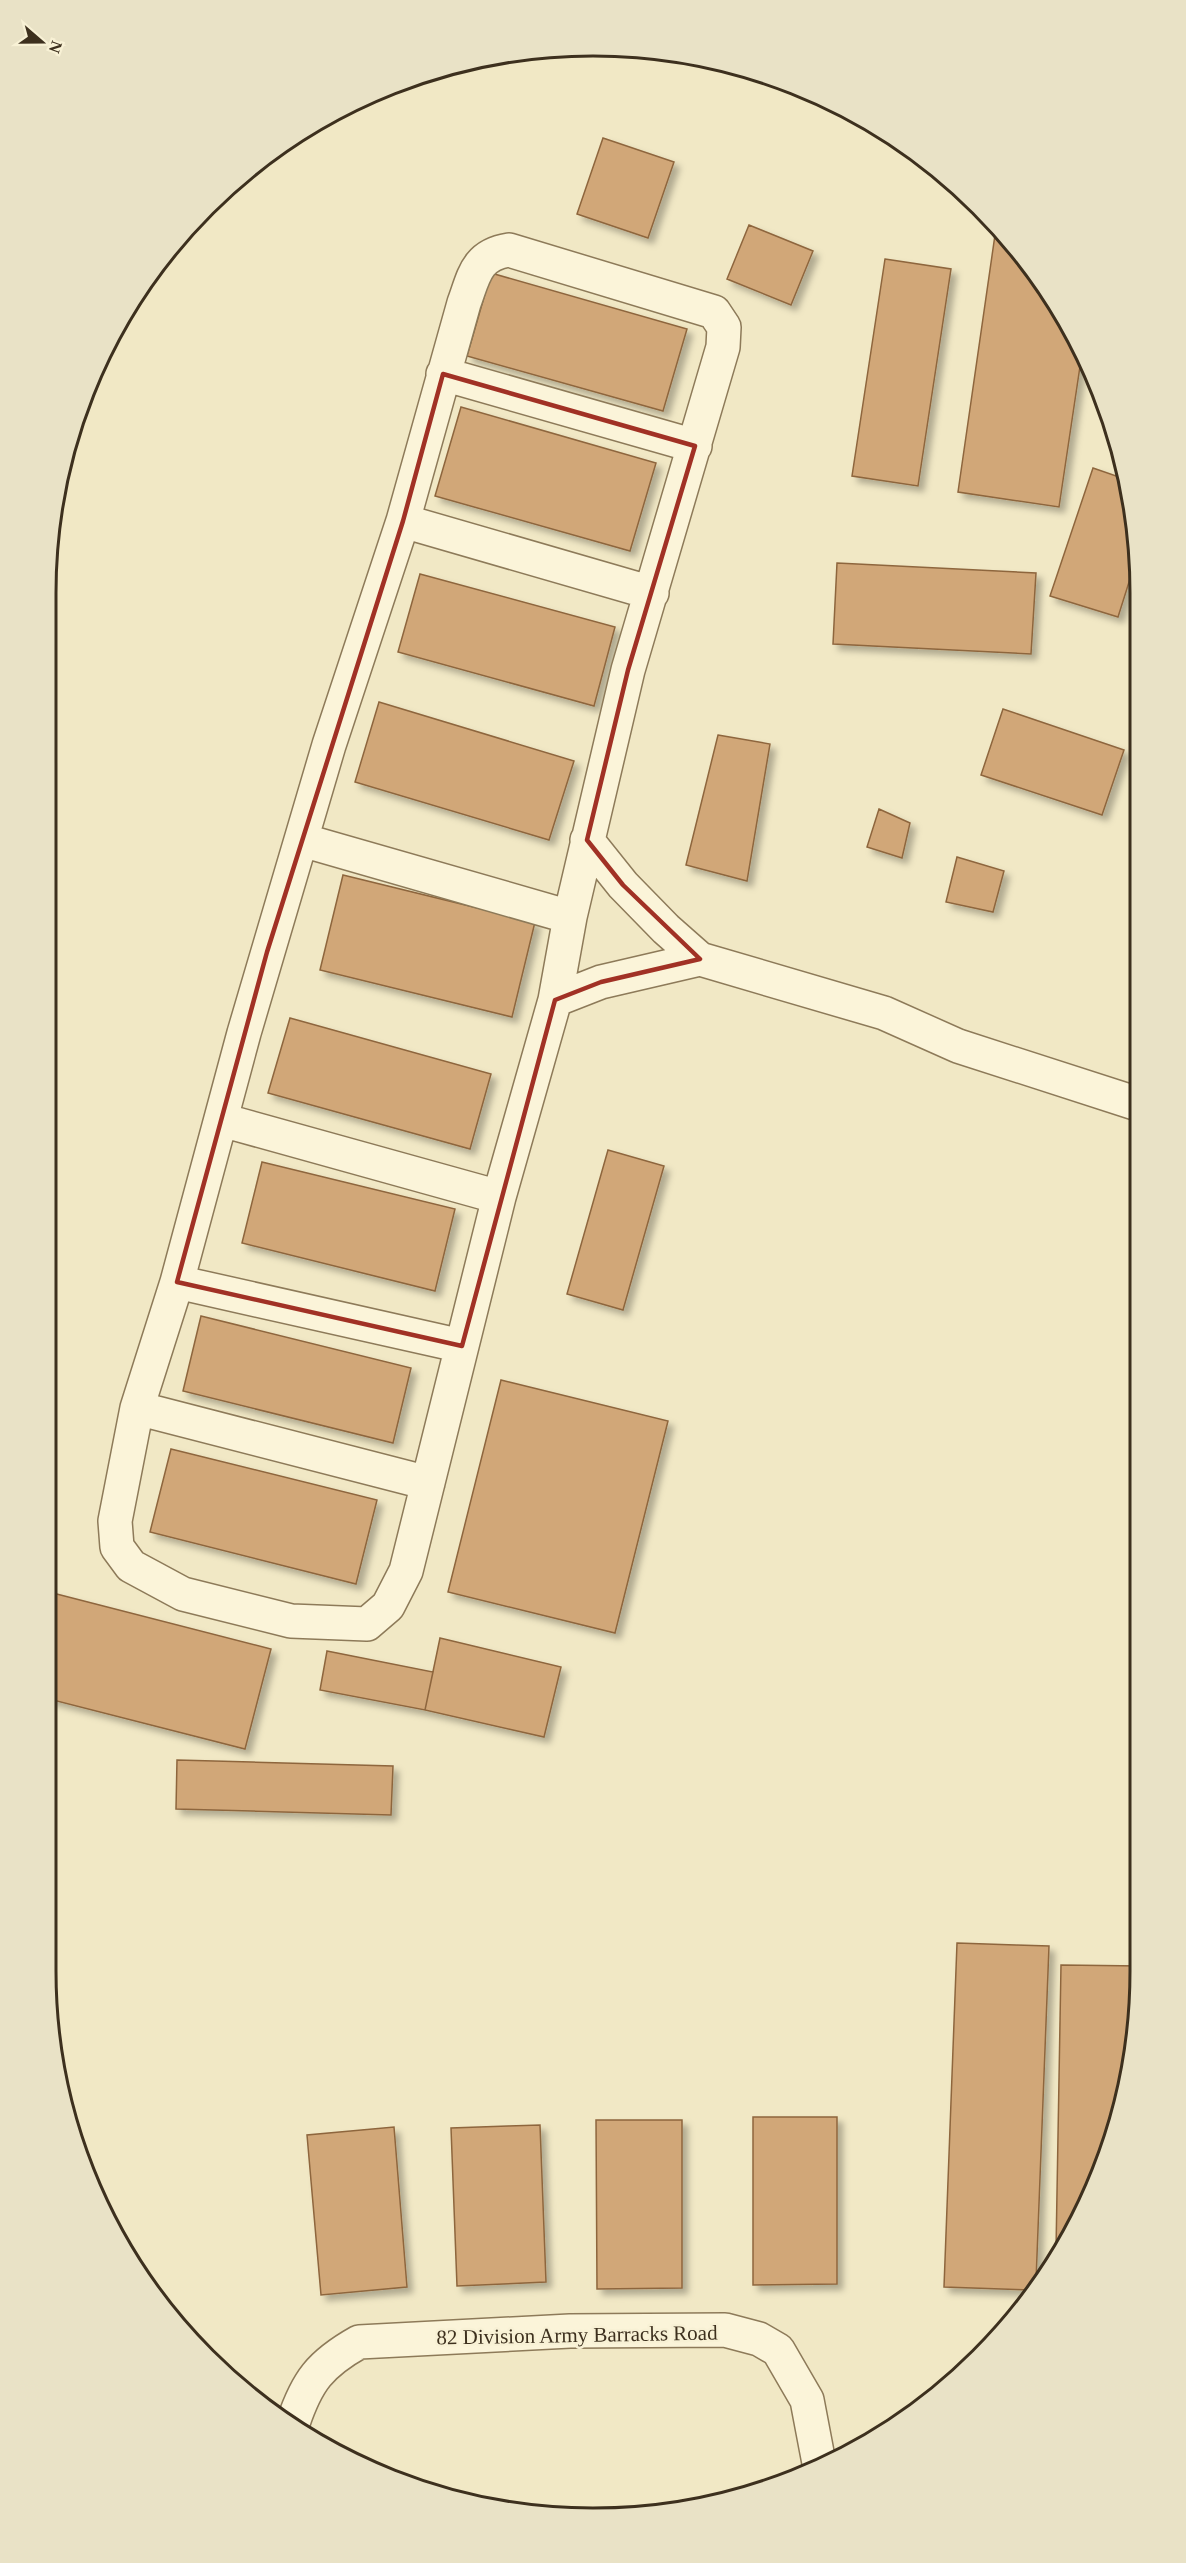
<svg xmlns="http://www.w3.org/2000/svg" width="1186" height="2563" font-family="'Times New Roman',serif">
  <defs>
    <filter id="shadow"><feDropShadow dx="5.5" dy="5.5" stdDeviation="3" flood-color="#0004"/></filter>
  </defs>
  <rect width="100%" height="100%" fill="#f1e8c5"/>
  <path fill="#d1a778" stroke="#8e663e" stroke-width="1.5" filter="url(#shadow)" d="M 603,138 L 674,162 L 648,238 L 577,214 Z
    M 749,225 L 813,251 L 791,305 L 727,279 Z
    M 996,228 L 1028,259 L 1082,353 L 1059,507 L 958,492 Z
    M 885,259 L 951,269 L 918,486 L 852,476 Z
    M 491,273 L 687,329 L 663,411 L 467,356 Z
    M 461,407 L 656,463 L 630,551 L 435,496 Z
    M 1093,468 L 1125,479 L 1136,521 L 1136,560 L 1118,617 L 1050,596 Z
    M 837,563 L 1036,573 L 1031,654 L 833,644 Z
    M 420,574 L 615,627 L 594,706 L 398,652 Z
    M 379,702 L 574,761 L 549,840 L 355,782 Z
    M 1003,709 L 1124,750 L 1102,815 L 981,775 Z
    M 718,735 L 770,744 L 747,881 L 686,865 Z
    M 879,809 L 910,823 L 902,858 L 867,847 Z
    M 957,857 L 1004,871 L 993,912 L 946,902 Z
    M 343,875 L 535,922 L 512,1017 L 320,970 Z
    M 290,1018 L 491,1074 L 470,1149 L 268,1093 Z
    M 608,1150 L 664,1166 L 623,1310 L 567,1294 Z
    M 262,1162 L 455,1209 L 435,1291 L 242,1243 Z
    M 201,1316 L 411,1368 L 393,1443 L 183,1391 Z
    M 501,1380 L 668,1421 L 615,1633 L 448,1592 Z
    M 171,1449 L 377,1500 L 356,1584 L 150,1532 Z
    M 45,1591 L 271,1649 L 245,1749 L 45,1698 Z
    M 440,1638 L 561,1667 L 544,1737 L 425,1710 Z
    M 327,1651 L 433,1672 L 425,1710 L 320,1690 Z
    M 177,1760 L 393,1766 L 391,1815 L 176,1809 Z
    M 957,1943 L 1049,1946 L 1036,2281 L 1031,2290 L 944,2287 Z
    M 1061,1965 L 1141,1966 L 1141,1970 L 1131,2077 L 1099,2179 L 1056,2250 Z
    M 753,2117 L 837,2117 L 837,2284 L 753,2285 Z
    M 596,2120 L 682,2120 L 682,2288 L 597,2289 Z
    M 540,2125 L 546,2282 L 457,2286 L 451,2128 Z
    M 394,2127 L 407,2287 L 321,2295 L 307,2135 Z"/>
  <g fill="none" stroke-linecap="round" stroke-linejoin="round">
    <defs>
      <path id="minor" d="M 443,374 L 695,446
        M 403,521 L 652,593
        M 302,840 L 570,917 L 628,670 L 723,347 L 724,327 L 714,312 L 509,250 C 476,255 474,276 464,303 L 403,521 L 329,745 L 244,1033 L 177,1282 L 137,1408 L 115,1521 L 117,1547 L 131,1566 L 183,1594 L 291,1621 L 367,1624 L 388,1606 L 406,1571 L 499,1197 L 555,1000 L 570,917
        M 587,840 L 623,885 L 666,929 L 700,959 L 884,1013 L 958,1046 L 1138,1104
        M 555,1000 L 601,982 L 700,959
        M 222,1120 L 499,1197
        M 177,1282 L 462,1346
        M 137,1408 L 428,1483
        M 293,2423 C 307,2381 320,2364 359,2342 L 570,2331 L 725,2330 L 759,2339 L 778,2350 L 807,2400 L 819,2463"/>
    </defs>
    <use href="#minor" stroke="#8d7a59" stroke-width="36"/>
    <use href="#minor" stroke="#fbf4d9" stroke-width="33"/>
  </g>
  <path fill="none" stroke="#a13125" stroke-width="4.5" stroke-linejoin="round" d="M 443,374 L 695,446 L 628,670 L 587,840 L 623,885 L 700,959 L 601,982 L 555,1000 L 462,1346 L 177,1282 L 267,952 L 403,521 Z"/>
  <g text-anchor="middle" stroke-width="5" stroke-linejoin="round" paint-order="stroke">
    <g font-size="21" fill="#3d301e" stroke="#f8f1d5">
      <text transform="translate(577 2335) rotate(-1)" y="7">82 Division Army Barracks Road</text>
    </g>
  </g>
  <path d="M0 0H1186V2563H0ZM593 56H593A537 537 0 0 1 1130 593V1971A537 537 0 0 1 593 2508H593A537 537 0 0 1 56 1971V593A537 537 0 0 1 593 56Z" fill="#e9e2c6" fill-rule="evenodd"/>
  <path fill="none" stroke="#3d301e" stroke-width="3" d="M593 56H593A537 537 0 0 1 1130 593V1971A537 537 0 0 1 593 2508H593A537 537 0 0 1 56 1971V593A537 537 0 0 1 593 56Z"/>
  <g transform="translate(42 42) rotate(110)" stroke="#f8f1d5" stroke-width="4.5" paint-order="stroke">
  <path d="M0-4.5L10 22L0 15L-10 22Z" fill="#3d301e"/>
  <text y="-9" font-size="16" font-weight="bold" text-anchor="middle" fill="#3d301e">N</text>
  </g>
</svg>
